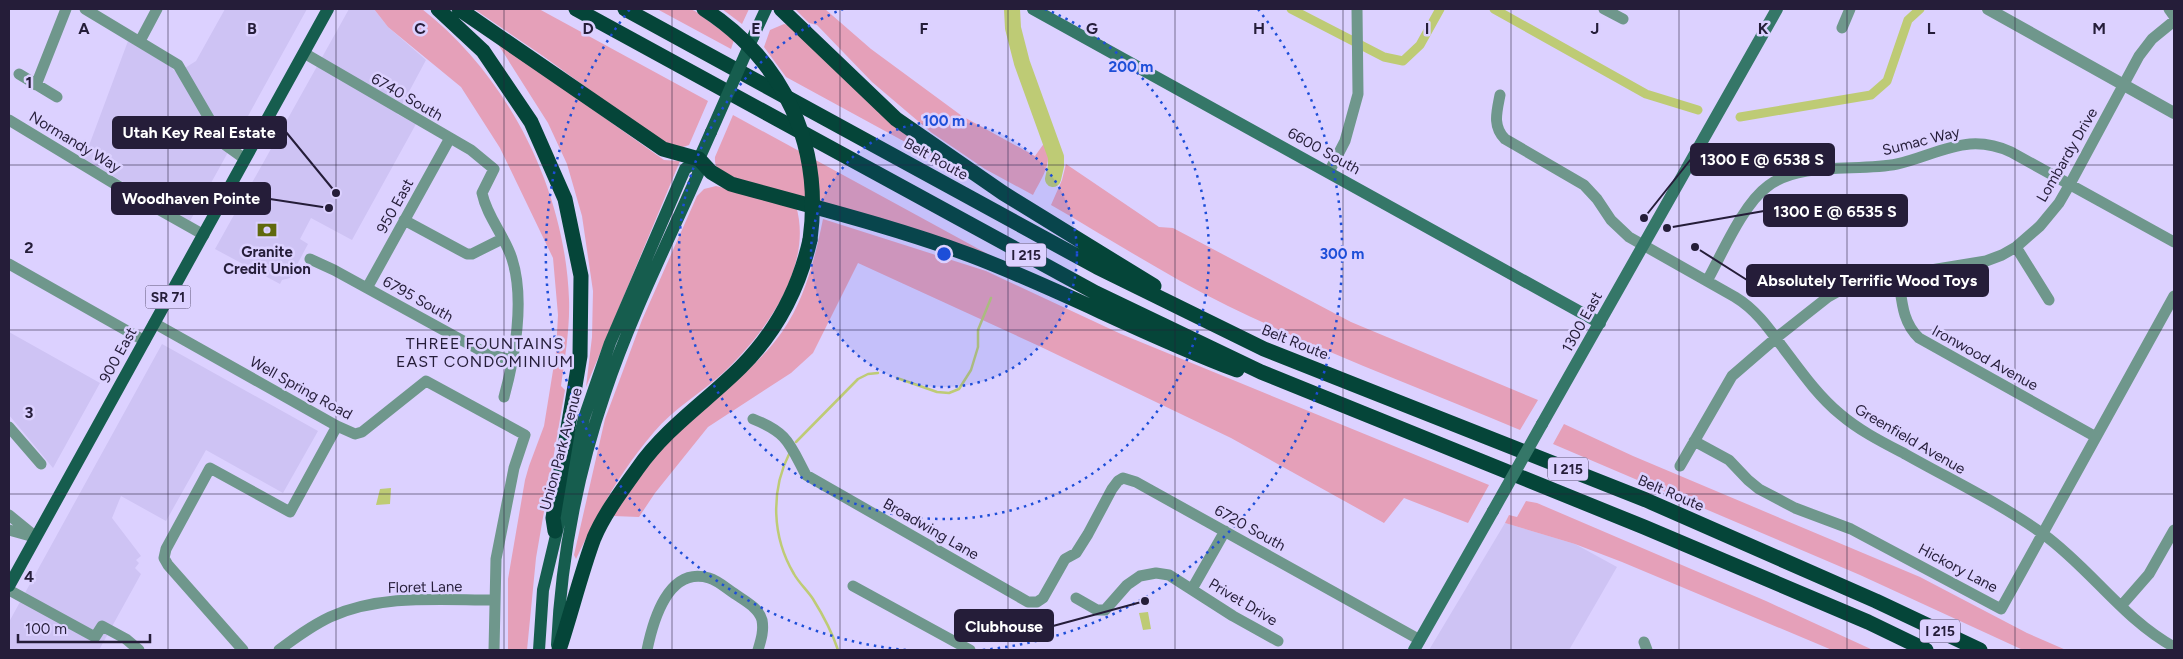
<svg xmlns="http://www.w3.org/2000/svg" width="2183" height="659" font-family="Figtree,sans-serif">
  <rect width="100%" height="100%" fill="#dcd1ff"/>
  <path fill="#cec3f4" d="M 225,9 L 307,9 L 190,221 L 84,159 L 128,41 L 171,67 L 177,73 L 196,61 Z
    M 349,9 L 374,9 L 388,27 L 426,60 L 397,114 L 416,124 L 352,240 L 311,218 L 300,239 L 308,244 L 290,278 L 282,280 L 280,284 L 215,249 Z
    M 9,332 L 100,383 L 53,468 L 9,415 Z
    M 162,344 L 318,431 L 283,493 L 206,450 L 166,521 L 121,496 L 112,518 L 141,556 L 136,560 L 139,563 L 135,568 L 141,574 L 99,650 L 9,650 L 9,622 Z
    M 1505,523 L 1575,544 L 1617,567 L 1569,650 L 1429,650 Z"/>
  <path fill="#e5a0b9" d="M 374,9 L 422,9 C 508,76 565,189 569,299 C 570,328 565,357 561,386 L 565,390 L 536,558 L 527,650 L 508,650 L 508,579 L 525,480 L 529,466 L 544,426 L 556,352 L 558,315 L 553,258 L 500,148 L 461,87 L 388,27 Z
    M 474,9 L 539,9 L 708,101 L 689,145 L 680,148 L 660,141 L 543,56 Z
    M 657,9 L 690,9 L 695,11 L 734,40 L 731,49 Z
    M 722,9 L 749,9 L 742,24 Z
    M 795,9 L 825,9 L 871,49 L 962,116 L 1035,156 L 1045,142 C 1054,162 1042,177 1033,195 L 985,169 L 932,133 L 872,82 L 817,25 L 809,23 Z
    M 784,24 L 789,25 L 962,173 L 786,77 L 764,47 L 770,30 Z
    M 496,41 L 664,160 L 680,161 L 586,387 L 592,337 L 593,291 L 582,216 L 567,164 L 548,123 Z
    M 733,115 L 997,259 L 730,177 C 720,171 714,169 715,157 Z
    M 1066,164 L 1159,227 L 1173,228 L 1351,322 L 1538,400 L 1520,430 C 1423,389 1323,352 1228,306 C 1167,276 1110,239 1051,205 L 1062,180 Z
    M 716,186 L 796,206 C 814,266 765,334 723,373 C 701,393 673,409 654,432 C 619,473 599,511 576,559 L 574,555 L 605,419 L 642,320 L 697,196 L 704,189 Z
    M 823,219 L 986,271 L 1121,334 L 1489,485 L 1468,523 L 1404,498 L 1384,523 L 1231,438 L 1039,346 L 858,263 L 813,353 L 791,373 L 708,427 L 655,493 L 639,517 L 613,516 C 635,482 655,450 685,423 C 718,393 756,369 782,332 C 805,299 815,258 823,219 Z
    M 1564,424 L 1633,456 L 1920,577 L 2027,633 L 2066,650 L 2023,650 L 1860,575 L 1553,444 Z
    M 1526,501 L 1537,503 L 1766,601 L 1873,650 L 1832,650 L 1622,562 L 1575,544 L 1505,523 L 1509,515 L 1517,517 Z"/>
  <path fill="#becb75" d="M 391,488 L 390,504 L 376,505 L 380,489 Z
    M 1148,612 L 1151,629 L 1143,630 L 1139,613 Z"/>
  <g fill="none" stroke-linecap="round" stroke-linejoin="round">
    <path stroke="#becb75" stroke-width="2.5" d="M 897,378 L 937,392 L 949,393 L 959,389 L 971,370 L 978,347 L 978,330 L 991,298
      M 796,442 L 858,379 L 868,374 L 878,373
      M 790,452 C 770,491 772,537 794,574 C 799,583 807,590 813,599 C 823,615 832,632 838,650"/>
    <path stroke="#becb75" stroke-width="9" d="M 1291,9 L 1384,57 L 1403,61 L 1420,45 L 1440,9
      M 1494,9 L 1646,94 L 1698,110
      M 1740,117 L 1871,95 L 1887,81 L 1908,20 L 1920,9"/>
    <path stroke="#becb75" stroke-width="16" d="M 1012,9 L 1013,28 L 1022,63 L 1056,157 L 1056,166 L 1053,179"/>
    <path stroke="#6f978c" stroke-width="11" d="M 85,9 L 178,65 L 224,144 L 245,159
      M 1604,9 L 1623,19
      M 2169,9 L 2174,16
      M 1842,28 L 1850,9
      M 140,41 L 157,9
      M 304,53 L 471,150 L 494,169 L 482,193 C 487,217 505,236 512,259 C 525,299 515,357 504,397
      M 19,74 L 57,97
      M 36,85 L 66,9
      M 1500,95 C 1497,111 1492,126 1505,139 L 1584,185 L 1597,199 L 1611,220 L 1629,237 L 1735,297 C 1755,309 1768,327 1781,345 C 1800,370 1817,395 1840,414 C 1860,431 1882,442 1905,454 C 1951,480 2000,503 2043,534 C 2090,568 2123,619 2174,647
      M 9,120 L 133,195 L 204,235
      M 1329,172 L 1345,141 L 1358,94 L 1357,9
      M 404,220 L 467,254 L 472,254 L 502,239
      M 2016,247 L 2049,300
      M 310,259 L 334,270 L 487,354 L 513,360
      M 9,264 L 145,341
      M 1898,275 C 1902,298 1901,321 1919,338 L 2096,437
      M 1707,281 C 1722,254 1743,204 1768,186 C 1801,161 1858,172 1897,164 C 1921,159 1945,146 1970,144 C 1984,143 1998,146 2011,152 L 2174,242
      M 367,288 L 450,138
      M 154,323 L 337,426 L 355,434 L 362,432 L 426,381 L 525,435 L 514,468 L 496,559 L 494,650
      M 753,419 C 788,433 789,443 806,475 L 1028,602 L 1037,602 L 1043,598 L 1065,559 L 1076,553 L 1088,534 L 1112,489 L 1118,481 L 1123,478 L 1136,482 L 1420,640
      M 9,427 L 41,464
      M 1694,441 L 1729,460 L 1748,480 L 1759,489 L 1795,508 L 1851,529 L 2001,609 L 2174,296
      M 1680,466 L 1732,376 L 1776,338 L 1828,297 L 1846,287 L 1882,278 L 1986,261 L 2002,255 L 2016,247 L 2040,226 L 2059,203 L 2070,184 L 2139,56 L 2152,39 L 2174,21
      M 9,515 L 36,537
      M 9,530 L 34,537
      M 853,586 L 970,650
      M 1192,589 L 1225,531
      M 9,590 L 95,637 L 102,626 L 126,639 L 139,650
      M 1076,598 L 1097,610 L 1105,610 L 1127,585 L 1140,576 L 1156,573 L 1169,575 L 1233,616 L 1278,641
      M 2121,606 L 2149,574 L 2174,530
      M 1644,642 L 1647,650
      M 243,650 L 168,565 L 164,558 L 166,549 L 210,468 L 290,512 L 337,426
      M 279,650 C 295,638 311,626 330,617 C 381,594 440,600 494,600
      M 647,650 C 653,621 668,566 709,578 C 719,581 727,589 735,594 C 745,601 759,608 762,620 C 764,631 761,640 758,650"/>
    <path stroke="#6f978c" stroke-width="12" d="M 1988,9 L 2174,113"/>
    <path stroke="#357768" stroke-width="12" d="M 1033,9 L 1600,323
      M 1542,424 L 1777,9
      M 1414,650 L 1493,511"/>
    <path stroke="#165d4e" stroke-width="12" d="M 753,37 L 766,9
      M 9,586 L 328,9
      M 557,645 C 561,559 577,475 605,393 C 630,318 666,246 698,174 L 699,159 L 711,132
      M 539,650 L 543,590 L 584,418 L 610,343 L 685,169 L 699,159"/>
    <path stroke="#054539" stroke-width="15" d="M 438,9 L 483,51 L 531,122 L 565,199 L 581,276 L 580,356 L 553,518 L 555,531
      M 459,9 L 663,149 L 699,159 L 711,172 L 731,184 C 810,206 892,226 970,255 C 1060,289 1146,336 1237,370
      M 576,9 L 1096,293 L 1261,372 L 1644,527 L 1868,622 L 1926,650
      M 625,9 L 1097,267 L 1264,349 L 1646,500 L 1876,601 L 1980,650
      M 781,9 L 896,119 L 1003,193 L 1154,286
      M 559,650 C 571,614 581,573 594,538 C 604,514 623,489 638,468 C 666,428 707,401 741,367 C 776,332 799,288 810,240"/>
    <path stroke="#357768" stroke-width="12" d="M 1493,511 L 1542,424"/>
    <path stroke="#165d4e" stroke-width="12" d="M 711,132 L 753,37"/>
    <path stroke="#054539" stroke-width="15" d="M 704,9 C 784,61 823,145 810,240"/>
  </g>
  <path fill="none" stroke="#251d39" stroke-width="1" stroke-opacity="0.55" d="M 168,9 L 168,650M 336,9 L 336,650M 504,9 L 504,650M 672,9 L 672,650M 840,9 L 840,650M 1008,9 L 1008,650M 1175,9 L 1175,650M 1343,9 L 1343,650M 1511,9 L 1511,650M 1679,9 L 1679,650M 1847,9 L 1847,650M 2015,9 L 2015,650M 9,165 L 2174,165M 9,330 L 2174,330M 9,494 L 2174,494"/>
  <circle cx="944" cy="254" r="133" fill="#1d4ed8" fill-opacity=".12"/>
  <g fill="none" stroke="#1d4ed8" stroke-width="2.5" stroke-dasharray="2.5 5">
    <circle cx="944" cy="254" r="133"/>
    <path d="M1045 9A265 265 0 1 1 843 9"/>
    <path d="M906 650A398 398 0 0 1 630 9M1258 9A398 398 0 0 1 982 650"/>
  </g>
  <defs>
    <symbol id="bank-bare" viewBox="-9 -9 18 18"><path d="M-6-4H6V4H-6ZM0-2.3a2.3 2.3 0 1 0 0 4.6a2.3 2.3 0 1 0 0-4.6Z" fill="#60690d" stroke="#dcd1ff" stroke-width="2.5" paint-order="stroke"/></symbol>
  </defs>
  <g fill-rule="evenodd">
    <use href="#bank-bare" x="253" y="216" width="28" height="28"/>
  </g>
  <g text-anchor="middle" stroke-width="5" stroke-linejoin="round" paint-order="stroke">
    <g fill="#dcd1ff" stroke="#5c5374" stroke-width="1">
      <rect x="1006" y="243.5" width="40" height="23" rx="4"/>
      <rect x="145.5" y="285.5" width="45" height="23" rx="4"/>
      <rect x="1548" y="457.5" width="40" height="23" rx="4"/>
      <rect x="1920" y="619.5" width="40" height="23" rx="4"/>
    </g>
    <g font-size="14" font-weight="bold" fill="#251d39">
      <text x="1026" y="260">I 215</text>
      <text x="168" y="302">SR 71</text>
      <text x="1568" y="474">I 215</text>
      <text x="1940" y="636">I 215</text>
    </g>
    <g font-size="15" fill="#251d39" stroke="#dcd1ff">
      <text transform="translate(407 97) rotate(30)" y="5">6740 South</text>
      <text transform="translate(1921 141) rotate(-14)" y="5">Sumac Way</text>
      <text transform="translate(75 142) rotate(31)" y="5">Normandy Way</text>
      <text transform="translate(1324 151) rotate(29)" y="5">6600 South</text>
      <text transform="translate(2067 155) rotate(-60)" y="5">Lombardy Drive</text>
      <text transform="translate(936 159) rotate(29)" y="5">Belt Route</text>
      <text transform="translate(395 206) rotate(-61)" y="5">950 East</text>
      <text transform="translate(418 299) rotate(29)" y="5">6795 South</text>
      <text transform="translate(1582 322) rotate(-61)" y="5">1300 East</text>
      <text transform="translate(1295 342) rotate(22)" y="5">Belt Route</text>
      <text transform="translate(118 355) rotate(-61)" y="5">900 East</text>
      <text transform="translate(1985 358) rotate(29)" y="5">Ironwood Avenue</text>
      <text transform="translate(301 388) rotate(29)" y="5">Well Spring Road</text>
      <text transform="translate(1910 439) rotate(30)" y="5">Greenfield Avenue</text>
      <text transform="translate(561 449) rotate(-75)" y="5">Union Park Avenue</text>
      <text transform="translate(1671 493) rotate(23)" y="5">Belt Route</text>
      <text transform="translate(1250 528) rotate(29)" y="5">6720 South</text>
      <text transform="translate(931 529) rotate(30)" y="5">Broadwing Lane</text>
      <text transform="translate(1958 568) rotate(28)" y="5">Hickory Lane</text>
      <text transform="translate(425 587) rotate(-1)" y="5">Floret Lane</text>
      <text transform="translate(1243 602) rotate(31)" y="5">Privet Drive</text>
    </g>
    <g font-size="15" font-weight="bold" fill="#251d39" stroke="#dcd1ff">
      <text x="267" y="257">Granite<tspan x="267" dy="17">Credit Union</tspan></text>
    </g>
    <g font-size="16" letter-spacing="1" fill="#251d39" stroke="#dcd1ff">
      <text x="485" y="349">THREE FOUNTAINS<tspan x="485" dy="18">EAST CONDOMINIUM</tspan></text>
    </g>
  </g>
  <g font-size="16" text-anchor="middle" font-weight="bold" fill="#251d39" stroke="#dcd1ff" stroke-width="5" stroke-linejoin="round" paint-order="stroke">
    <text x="84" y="34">A</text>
    <text x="252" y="34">B</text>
    <text x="420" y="34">C</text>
    <text x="588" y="34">D</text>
    <text x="756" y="34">E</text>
    <text x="924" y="34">F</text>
    <text x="1092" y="34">G</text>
    <text x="1259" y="34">H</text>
    <text x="1427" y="34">I</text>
    <text x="1595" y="34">J</text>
    <text x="1763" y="34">K</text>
    <text x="1931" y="34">L</text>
    <text x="2099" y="34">M</text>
    <text x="29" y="88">1</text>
    <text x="29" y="253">2</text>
    <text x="29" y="418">3</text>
    <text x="29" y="582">4</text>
  </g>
  <circle cx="944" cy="254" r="8" fill="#1d4ed8" stroke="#dcd1ff" stroke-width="2.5"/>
  <g font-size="15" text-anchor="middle" font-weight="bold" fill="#1d4ed8" stroke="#dcd1ff" stroke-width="5" stroke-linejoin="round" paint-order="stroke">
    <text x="1131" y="72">200 m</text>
    <text x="944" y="126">100 m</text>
    <text x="1342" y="259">300 m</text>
  </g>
  <path fill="none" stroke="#251d39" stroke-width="2" d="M336 193L286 132M1644 218L1691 159M329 208L270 199M1667 228L1764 211M1695 247L1747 280M1145 601L1053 626"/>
  <g fill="#251d39" stroke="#dcd1ff" stroke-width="2">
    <circle cx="336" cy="193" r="5"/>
    <circle cx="1644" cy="218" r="5"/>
    <circle cx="329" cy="208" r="5"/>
    <circle cx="1667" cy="228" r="5"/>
    <circle cx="1695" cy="247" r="5"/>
    <circle cx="1145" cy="601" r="5"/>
  </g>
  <g fill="#251d39" stroke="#251d39" stroke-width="2">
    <rect x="113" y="117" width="173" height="31" rx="5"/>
    <rect x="1691" y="144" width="143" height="31" rx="5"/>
    <rect x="112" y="183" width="158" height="31" rx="5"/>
    <rect x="1764" y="195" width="143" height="31" rx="5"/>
    <rect x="1747" y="265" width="241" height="31" rx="5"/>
    <rect x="955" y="610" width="98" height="31" rx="5"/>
  </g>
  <g font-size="16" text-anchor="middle" font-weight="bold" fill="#fff">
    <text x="199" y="138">Utah Key Real Estate</text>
    <text x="1762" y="165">1300 E @ 6538 S</text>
    <text x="191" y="204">Woodhaven Pointe</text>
    <text x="1835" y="217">1300 E @ 6535 S</text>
    <text x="1867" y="286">Absolutely Terrific Wood Toys</text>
    <text x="1004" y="632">Clubhouse</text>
  </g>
  <rect width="2183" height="659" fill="none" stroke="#251d39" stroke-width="20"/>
  <path d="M18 634v8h132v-8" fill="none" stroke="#251d39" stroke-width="2.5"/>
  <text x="25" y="634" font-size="15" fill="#251d39" stroke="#dcd1ff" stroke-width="4" paint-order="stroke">100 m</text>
</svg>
